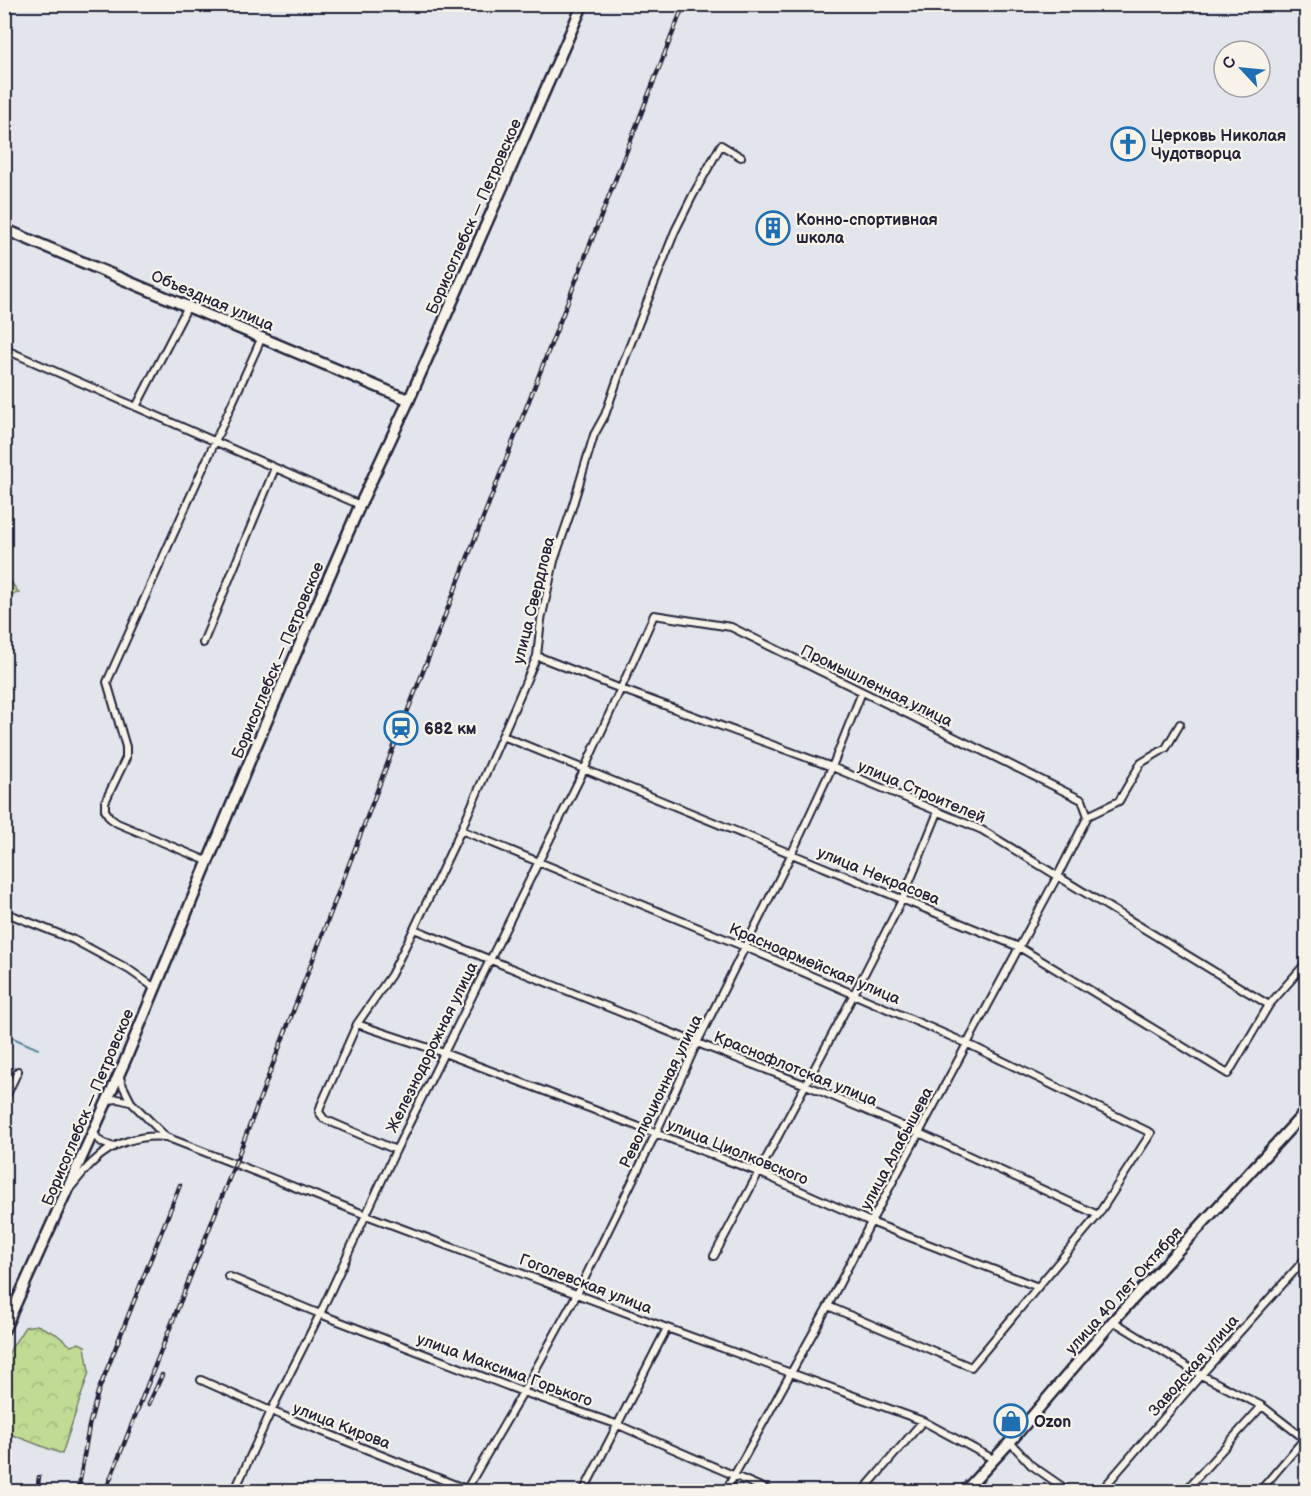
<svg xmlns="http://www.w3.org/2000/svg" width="1311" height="1496" font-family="'Balsamiq Sans',sans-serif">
  <defs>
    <pattern id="forest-crowns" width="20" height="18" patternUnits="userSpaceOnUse" patternTransform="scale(1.5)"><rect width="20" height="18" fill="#c0db93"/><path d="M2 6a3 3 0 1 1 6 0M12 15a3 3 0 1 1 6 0" fill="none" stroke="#a5bc80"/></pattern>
  </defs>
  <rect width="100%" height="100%" fill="#e2e6ec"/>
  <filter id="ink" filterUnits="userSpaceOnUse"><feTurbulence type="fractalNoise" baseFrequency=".0167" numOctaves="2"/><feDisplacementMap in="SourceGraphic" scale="12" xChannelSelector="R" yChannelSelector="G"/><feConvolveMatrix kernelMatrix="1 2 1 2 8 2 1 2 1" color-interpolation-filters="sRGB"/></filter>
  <g filter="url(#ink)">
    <path fill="url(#forest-crowns)" stroke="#717e67" stroke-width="1.5" d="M 5,580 L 11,582 L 19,593 L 6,596 L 5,596 Z
      M 37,1325 L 56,1334 L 71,1346 L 79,1343 L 85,1346 L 89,1372 L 62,1454 L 5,1432 L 5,1361 L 12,1347 L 25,1327 Z"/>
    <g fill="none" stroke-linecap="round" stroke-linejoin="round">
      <path stroke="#5b8c99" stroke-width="2" d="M 4,1034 L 38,1049"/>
      <defs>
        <path id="street" d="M 4,349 L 360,505
          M 136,407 L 188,306
          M 203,643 L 275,468
          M 537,656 L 621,689 L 832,767 L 982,830 L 1269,1005
          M 503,736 L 1019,947 L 1228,1074 L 1269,1005 L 1306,963
          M 461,830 L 745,947 L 968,1044 L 1151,1133 L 1098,1215 L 971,1367 L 828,1306
          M 207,861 L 117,823 L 110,818 L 105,810 L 105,802 L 126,758 L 126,747 L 107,682 L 262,337
          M 4,912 L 74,940 L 128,969 L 155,988
          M 414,929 L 697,1043 L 806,1085 L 919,1133 L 1098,1215
          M 357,1024 L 444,1053 L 758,1172 L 871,1222 L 1038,1287
          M 119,1075 L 123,1086 L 131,1102 L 166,1137
          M 108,1100 L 118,1099 L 130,1102
          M 4,1101 L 18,1071
          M 94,1132 C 98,1142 104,1144 114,1147
          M 396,1150 L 324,1119 L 319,1112 L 321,1105 L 357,1024 L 391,975 L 414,929 L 461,830 L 537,656 L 541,620 L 554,561 L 571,511 L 594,435 L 605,415 L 625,358 L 675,231 L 693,195 L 721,145 L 741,157
          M 71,1187 C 78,1179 85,1169 93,1162 C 112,1143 140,1134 166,1137 L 366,1215 L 667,1328 L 923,1421 L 993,1459
          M 714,1256 L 854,994 L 903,898 L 938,812
          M 228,1276 L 320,1314 L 523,1392 L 616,1424 L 772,1492
          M 1113,1321 L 1201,1375 L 1262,1406 L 1306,1440
          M 201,1380 L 271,1411 L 473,1492
          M 1010,1442 L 1031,1465 L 1070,1492
          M 234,1492 L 271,1411 L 320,1314 L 396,1150 L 584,770 L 654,615 L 731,627 L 1082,800 L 1088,816
          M 465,1492 L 523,1392 L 577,1294 L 656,1133 L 697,1043 L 791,855 L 832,767 L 862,692
          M 583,1492 L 667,1328
          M 725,1492 L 828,1306 L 871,1222 L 1057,877 L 1088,816 L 1119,801 L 1141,763 L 1166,748 L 1180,724
          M 862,1492 L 923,1421
          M 1100,1492 L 1201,1375 L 1306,1258
          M 1184,1492 L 1262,1406
          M 1259,1492 L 1305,1438"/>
        <path id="secondary" d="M 4,229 L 409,400
          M 4,1330 L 125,1061 L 253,753 L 360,505 L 409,400 L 583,4
          M 964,1492 L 1010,1442 L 1113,1321 L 1306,1111"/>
      </defs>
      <use href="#street" stroke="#22223b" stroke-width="10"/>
      <use href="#secondary" stroke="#22223b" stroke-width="14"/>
      <use href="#street" stroke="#f7f3e8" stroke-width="6"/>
      <use href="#secondary" stroke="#f7f3e8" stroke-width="9"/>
      <defs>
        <path id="rail" d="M 149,1404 L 162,1375
          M 37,1492 L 39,1477
          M 78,1492 L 89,1426 L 98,1392 L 180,1185
          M 105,1492 L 238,1156 L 401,728 L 684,4"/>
      </defs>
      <use href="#rail" stroke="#22223b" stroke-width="4.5"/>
      <use href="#rail" stroke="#f7f3e8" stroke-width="2" stroke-dasharray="7" stroke-linecap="butt"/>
    </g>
  </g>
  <defs>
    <symbol id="church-ring" viewBox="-11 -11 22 22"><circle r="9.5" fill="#f7f3e8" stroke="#1f6fb2" stroke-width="1.5"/><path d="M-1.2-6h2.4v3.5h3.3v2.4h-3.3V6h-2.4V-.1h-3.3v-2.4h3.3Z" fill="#1f6fb2"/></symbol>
    <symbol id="building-ring" viewBox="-11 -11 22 22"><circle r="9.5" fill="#f7f3e8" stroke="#1f6fb2" stroke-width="1.5"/><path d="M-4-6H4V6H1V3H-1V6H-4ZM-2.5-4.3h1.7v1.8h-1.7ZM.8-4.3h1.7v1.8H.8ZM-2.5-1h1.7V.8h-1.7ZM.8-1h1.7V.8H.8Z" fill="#1f6fb2"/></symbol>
    <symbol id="station-ring" viewBox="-11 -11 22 22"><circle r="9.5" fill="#f7f3e8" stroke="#1f6fb2" stroke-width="1.5"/><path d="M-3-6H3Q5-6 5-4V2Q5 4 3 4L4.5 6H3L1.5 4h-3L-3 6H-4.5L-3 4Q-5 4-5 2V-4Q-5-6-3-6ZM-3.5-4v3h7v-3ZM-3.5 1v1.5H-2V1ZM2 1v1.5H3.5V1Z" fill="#1f6fb2"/></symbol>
    <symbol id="shop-ring" viewBox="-11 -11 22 22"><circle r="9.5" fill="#f7f3e8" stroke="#1f6fb2" stroke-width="1.5"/><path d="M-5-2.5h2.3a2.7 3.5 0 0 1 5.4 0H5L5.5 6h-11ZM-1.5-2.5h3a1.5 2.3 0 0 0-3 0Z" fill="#1f6fb2"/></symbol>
  </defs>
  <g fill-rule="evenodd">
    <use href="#church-ring" x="1109" y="125" width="38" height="38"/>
    <use href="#building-ring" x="754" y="209" width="38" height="38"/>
    <use href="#station-ring" x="382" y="709" width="38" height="38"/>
    <use href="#shop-ring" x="992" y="1402" width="38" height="38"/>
  </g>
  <g text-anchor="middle" stroke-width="4.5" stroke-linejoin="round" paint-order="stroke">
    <g font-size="16" font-weight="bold" fill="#22223b" stroke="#f7f3e8" text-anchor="start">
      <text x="1151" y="141">Церковь Николая<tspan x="1151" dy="18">Чудотворца</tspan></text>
      <text x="796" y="225">Конно-спортивная<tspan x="796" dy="18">школа</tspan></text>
      <text x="424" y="734">682 км</text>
      <text x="1034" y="1427">Ozon</text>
    </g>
    <g font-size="16" fill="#22223b" stroke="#f7f3e8">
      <text transform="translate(473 216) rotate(-66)" y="6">Борисоглебск — Петровское</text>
      <text transform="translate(213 300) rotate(23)" y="6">Объездная улица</text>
      <text transform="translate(533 600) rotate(-76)" y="6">улица Свердлова</text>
      <text transform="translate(277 660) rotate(-67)" y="6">Борисоглебск — Петровское</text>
      <text transform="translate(877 685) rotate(26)" y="6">Промышленная улица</text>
      <text transform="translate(922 791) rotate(23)" y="6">улица Строителей</text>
      <text transform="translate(879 875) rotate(22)" y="6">улица Некрасова</text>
      <text transform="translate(815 963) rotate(23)" y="6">Красноармейская улица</text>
      <text transform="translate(431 1047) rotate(-64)" y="6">Железнодорожная улица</text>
      <text transform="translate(796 1068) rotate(22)" y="6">Краснофлотская улица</text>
      <text transform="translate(660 1091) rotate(-64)" y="6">Революционная улица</text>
      <text transform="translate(87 1107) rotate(-67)" y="6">Борисоглебск — Петровское</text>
      <text transform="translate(896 1148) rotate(-62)" y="6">улица Алабышева</text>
      <text transform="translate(738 1151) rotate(22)" y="6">улица Циолковского</text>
      <text transform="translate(586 1283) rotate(21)" y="6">Гоголевская улица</text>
      <text transform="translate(1123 1290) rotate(-48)" y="6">улица 40 лет Октября</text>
      <text transform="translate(1193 1365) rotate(-49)" y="6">Заводская улица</text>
      <text transform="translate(505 1369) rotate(20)" y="6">улица Максима Горького</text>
      <text transform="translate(342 1425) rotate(21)" y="6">улица Кирова</text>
    </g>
  </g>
  <rect width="1311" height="1496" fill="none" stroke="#f7f3e8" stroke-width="24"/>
  <rect x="12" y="12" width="1287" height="1472" fill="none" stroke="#22223b" stroke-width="2" filter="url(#ink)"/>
  <g transform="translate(1242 69) rotate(296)"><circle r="28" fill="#f7f3e8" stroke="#a29fa3" stroke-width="1.5"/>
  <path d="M0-4.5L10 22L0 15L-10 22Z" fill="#1f6fb2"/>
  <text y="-9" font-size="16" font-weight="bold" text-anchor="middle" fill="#22223b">С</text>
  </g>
</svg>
